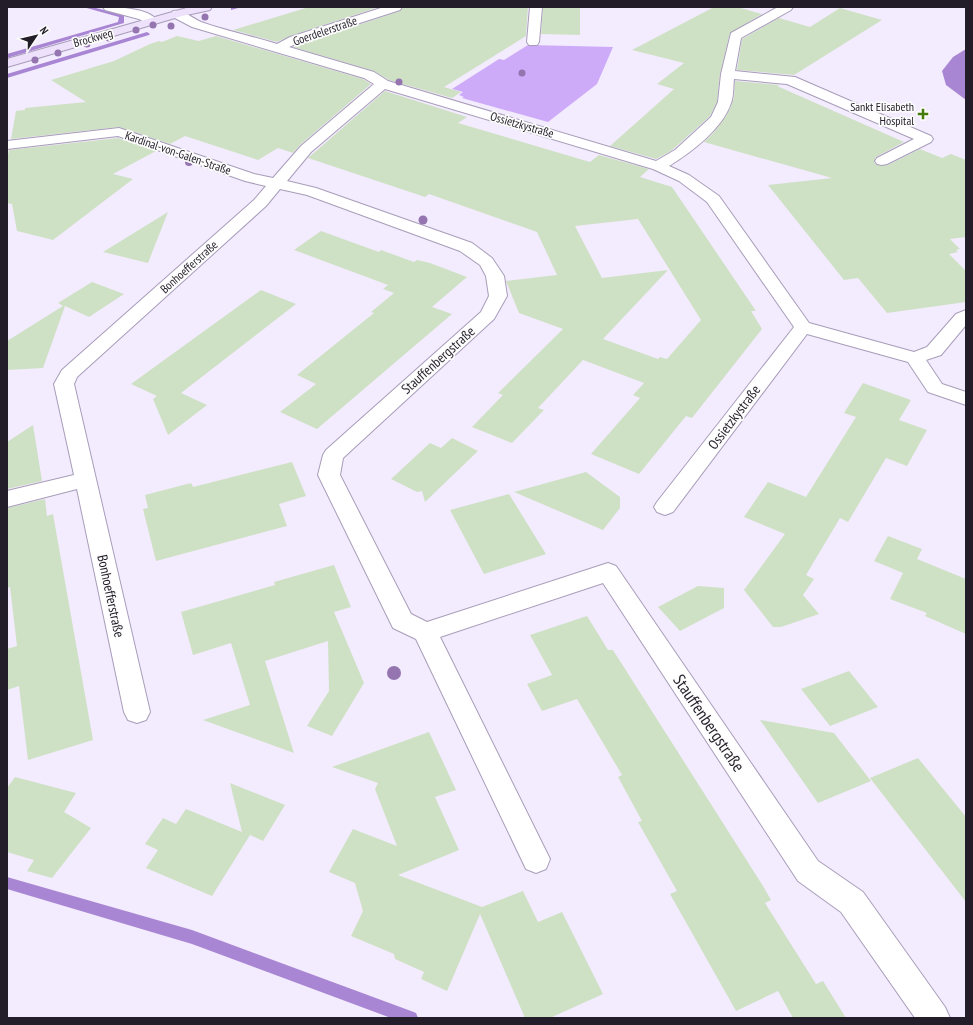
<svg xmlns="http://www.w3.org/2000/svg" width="973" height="1025" font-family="'PT Sans Narrow',sans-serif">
  <rect width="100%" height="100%" fill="#f3ebfe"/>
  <path fill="#cdabf8" d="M 528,45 L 613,47 L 597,84 L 548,122 L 462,98 L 464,97 L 459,95 L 463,92 L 452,89 L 499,59 L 504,60 Z"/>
  <path fill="#a986d3" d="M 966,49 L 966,100 L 946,85 L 942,71 L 953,57 Z"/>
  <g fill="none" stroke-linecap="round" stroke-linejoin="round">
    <path fill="#a986d3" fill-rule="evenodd" d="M 83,7 L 92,7 L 124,15 L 124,23 L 7,58 L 7,54 L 118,22 L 119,17 Z
      M 234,7 L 242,7 L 231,10 L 231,8 Z
      M 147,32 L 150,34 L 149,35 L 7,78 L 7,74 Z
      M 7,877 L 192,930 L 411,1011 L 416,1013 L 418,1018 L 391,1018 L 192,944 L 7,889 Z"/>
  </g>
  <path fill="#cfe1c5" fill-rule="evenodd" d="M 309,7 L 379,7 L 290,36 L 277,42 L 233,30 Z
    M 403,7 L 528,7 L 526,36 L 444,87 L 461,92 L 452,98 L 389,80 L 374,71 L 293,47 L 400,11 Z
    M 543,7 L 580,7 L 580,35 L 541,34 Z
    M 714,7 L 737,7 L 762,14 L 730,33 L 720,74 L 717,102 L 710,116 L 671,151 L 656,159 L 610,146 L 674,89 L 657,84 L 684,63 L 632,50 Z
    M 840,8 L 882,20 L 794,75 L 737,70 L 742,39 L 779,18 L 810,27 Z
    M 177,36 L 199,41 L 216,36 L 363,79 L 371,84 L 300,145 L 293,153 L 278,148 L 258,160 L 185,136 L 170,144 L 119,127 L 11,139 L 16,111 L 25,110 L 25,108 L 86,102 L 51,80 L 114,61 L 150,44 L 159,41 L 162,42 Z
    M 735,81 L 780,85 L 777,86 L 904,142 L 876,157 L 874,162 L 877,165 L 888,165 L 920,149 L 942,158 L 951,154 L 966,160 L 966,237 L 950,239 L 960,249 L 956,250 L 958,252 L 949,254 L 966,271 L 966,302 L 887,313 L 858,278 L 844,280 L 768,185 L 832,178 L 704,142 L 715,131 L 728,113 L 734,98 Z
    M 385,91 L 467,117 L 458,123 L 590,162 L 599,155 L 649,169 L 640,177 L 672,187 L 756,311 L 751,311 L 762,329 L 692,418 L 686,416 L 639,474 L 591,454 L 640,398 L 633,395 L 644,383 L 583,360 L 538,408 L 544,410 L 512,443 L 472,427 L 503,395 L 498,393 L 563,329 L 519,313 L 506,281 L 557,275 L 537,232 L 429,194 L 425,197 L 308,158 ZM 638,219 L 701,320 L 667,359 L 660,357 L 658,359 L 603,339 L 668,270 L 602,278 L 575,226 Z
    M 118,138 L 156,151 L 113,174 L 133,179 L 53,240 L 17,231 L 12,204 L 7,203 L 7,160 L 9,150 Z
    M 168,212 L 148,263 L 103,252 Z
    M 321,231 L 379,252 L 381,250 L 414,262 L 417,260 L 430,263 L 467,277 L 432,307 L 452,314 L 317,429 L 280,412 L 316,384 L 297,375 L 374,313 L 371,312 L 394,293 L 383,289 L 388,285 L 294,250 Z
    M 92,282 L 124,294 L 89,317 L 65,306 L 43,368 L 7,370 L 7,341 L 63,306 L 58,303 Z
    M 261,290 L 296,304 L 181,393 L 207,405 L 168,435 L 153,399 L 157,396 L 131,384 Z
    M 863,383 L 911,400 L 899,420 L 927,430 L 907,466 L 886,458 L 848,522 L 840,518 L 806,575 L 814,579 L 803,595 L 819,614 L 781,627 L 773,627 L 744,590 L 785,534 L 744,517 L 768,482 L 806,497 L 856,417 L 844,413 Z
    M 33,425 L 42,481 L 7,489 L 7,442 Z
    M 452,438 L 478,451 L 425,502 L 422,491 L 417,492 L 391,479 L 430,443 L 441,448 Z
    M 292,462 L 306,496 L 279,504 L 287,526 L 156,561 L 143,509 L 148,508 L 145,495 L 191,483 L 193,487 Z
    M 586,472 L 620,497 L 620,508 L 603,530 L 514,492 Z
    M 509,494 L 546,554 L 484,574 L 450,510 Z
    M 45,499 L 47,516 L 53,514 L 93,740 L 28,760 L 19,686 L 7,690 L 7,649 L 17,646 L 10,587 L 7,588 L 7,508 Z
    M 888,536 L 922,549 L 917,559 L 966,579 L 966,634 L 925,616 L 927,613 L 890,599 L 903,573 L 874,561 Z
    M 334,565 L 351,607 L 334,612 L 364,683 L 332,736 L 307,726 L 329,691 L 328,641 L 265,661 L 294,753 L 203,720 L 250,705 L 231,643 L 193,655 L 181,612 L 275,585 L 274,582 Z
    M 698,586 L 724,588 L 724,608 L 680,631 L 658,607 Z
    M 587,616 L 608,650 L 613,650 L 763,886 L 771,900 L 765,903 L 816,984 L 823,981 L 846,1018 L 793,1018 L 778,991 L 736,1011 L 670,894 L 677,891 L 638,822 L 642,821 L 618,777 L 622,775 L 577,699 L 542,711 L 527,684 L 552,675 L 530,635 Z
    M 849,671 L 878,707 L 830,726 L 801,689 Z
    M 760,720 L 834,733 L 871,781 L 818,803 Z
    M 429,732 L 456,790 L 435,797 L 459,850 L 398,875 L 482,907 L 523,891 L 538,922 L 562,912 L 603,994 L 550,1018 L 525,1018 L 480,914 L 447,991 L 421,979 L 424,972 L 395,959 L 394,954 L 351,936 L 363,911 L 355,883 L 329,872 L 353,829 L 397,846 L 375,789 L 378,783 L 332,767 Z
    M 918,758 L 966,817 L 966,902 L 870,778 Z
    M 15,777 L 76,793 L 64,812 L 91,828 L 52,878 L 27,871 L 34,860 L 7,852 L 7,788 Z
    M 230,783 L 285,805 L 263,841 L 250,835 L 212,896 L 146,868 L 158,850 L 145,844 L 163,818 L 176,824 L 186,809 L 242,832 Z"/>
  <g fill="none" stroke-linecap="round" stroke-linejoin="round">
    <defs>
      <path id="street" d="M 103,7 C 118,7 149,8 158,21 L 156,24 L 148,24 L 139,19 L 105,10 Z
        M 384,7 L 402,7 L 400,10 L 298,43 L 289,47 L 374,72 L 388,81 L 656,161 L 675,150 L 711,117 L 718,102 L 721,74 L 731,33 L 778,7 L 793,7 L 791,10 L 741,38 L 735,71 L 795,77 L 931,136 L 933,139 L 931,142 L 887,164 L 882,165 L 877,164 L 875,161 L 877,158 L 914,139 L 787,84 L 734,79 C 733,86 734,96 731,103 C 723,128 692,152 669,166 L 689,175 L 719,196 L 809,323 L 914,352 L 927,347 L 956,314 L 966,310 L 966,325 L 941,355 L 926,360 L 942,384 L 966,392 L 966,405 L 928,392 L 908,362 L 807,334 L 673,512 L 665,515 L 657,512 L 654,507 L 657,502 L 794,327 L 707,202 L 679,181 L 653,169 L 385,89 L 311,152 L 287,181 L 316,188 L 472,243 L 492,258 L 504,276 L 507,296 L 494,319 L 343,458 L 340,475 L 411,614 L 427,622 L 608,563 L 616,566 L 818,861 L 863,892 L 945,1007 L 950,1018 L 915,1018 L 841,912 L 798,881 L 603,583 L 440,637 L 550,859 L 546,869 L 536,873 L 526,869 L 416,639 L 393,628 L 318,475 L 323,455 L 326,450 L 481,312 L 489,296 L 486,276 L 480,265 L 460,251 L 307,195 L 280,189 L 266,206 L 77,377 L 74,384 L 150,712 L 146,720 L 137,723 L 128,720 L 124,712 L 77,489 L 7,507 L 7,491 L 74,475 L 54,384 L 62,370 L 254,200 L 266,186 L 245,181 L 118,136 L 7,149 L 7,141 L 119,128 L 254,174 L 273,178 L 301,146 L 374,84 L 364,78 L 192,27 L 173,17 L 171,14 L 173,11 C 183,9 192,18 201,22 C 226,31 252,36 277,44 L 290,37 Z
        M 530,7 L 542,7 L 539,42 L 537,45 L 529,45 L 527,42 Z"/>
      <path id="secondary" d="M 190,7 L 212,7 L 210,10 L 182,16 L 7,67 L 7,59 Z"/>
    </defs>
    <use href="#street" stroke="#a89db9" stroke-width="2"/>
    <use href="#secondary" stroke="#a89db9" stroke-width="2"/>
    <use href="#street" fill="#fff" fill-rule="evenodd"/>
    <use href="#secondary" fill="#ede1fb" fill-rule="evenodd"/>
  </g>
  <g fill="#9475b0">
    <circle cx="205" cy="17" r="3.5"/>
    <circle cx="153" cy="25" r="3.5"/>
    <circle cx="171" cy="26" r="3.5"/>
    <circle cx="136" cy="30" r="3.5"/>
    <circle cx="109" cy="38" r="3.5"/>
    <circle cx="87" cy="44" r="3.5"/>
    <circle cx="58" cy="53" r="3.5"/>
    <circle cx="35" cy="60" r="3.5"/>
    <circle cx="522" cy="73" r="3.5"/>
    <circle cx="399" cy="82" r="3.5"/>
    <circle cx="189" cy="162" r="4"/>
    <circle cx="423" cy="220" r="4.5"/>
    <circle cx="394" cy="673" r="7"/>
  </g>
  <path fill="#457a0c" stroke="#fcfcfc" stroke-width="1.5" d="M921 108h4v4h4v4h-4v4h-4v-4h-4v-4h4z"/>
  <g text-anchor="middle" stroke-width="3.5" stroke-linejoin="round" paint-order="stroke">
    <g font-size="12" fill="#221d28" stroke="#fcfcfc">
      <text transform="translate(325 31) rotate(-19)" y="4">Goerdelerstraße</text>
      <text transform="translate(93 38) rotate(-16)" y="4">Brockweg</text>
      <text transform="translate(522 125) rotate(16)" y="4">Ossietzkystraße</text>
      <text transform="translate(178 153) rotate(19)" y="4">Kardinal-von-Galen-Straße</text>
      <text transform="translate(189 267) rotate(-42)" y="4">Bonhoefferstraße</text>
    </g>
    <g font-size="12" fill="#221d28" stroke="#fcfcfc" text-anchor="end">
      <text x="914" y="111">Sankt Elisabeth<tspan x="914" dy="14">Hospital</tspan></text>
    </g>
    <g font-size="14" fill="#221d28" stroke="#fcfcfc">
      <text transform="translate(438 360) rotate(-42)" y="5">Stauffenbergstraße</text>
      <text transform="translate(734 417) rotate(-53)" y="5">Ossietzkystraße</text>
      <text transform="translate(111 596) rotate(78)" y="5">Bonhoefferstraße</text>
    </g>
    <g font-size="17" fill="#221d28" stroke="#fcfcfc">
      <text transform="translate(709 723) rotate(56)" y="6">Stauffenbergstraße</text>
    </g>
  </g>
  <rect width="973" height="1025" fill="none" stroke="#221d28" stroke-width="16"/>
  <g transform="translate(36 36) rotate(55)" stroke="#fcfcfc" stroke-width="3" paint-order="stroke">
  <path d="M0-3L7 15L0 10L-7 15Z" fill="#221d28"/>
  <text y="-6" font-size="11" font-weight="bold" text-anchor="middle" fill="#221d28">N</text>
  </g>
</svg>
